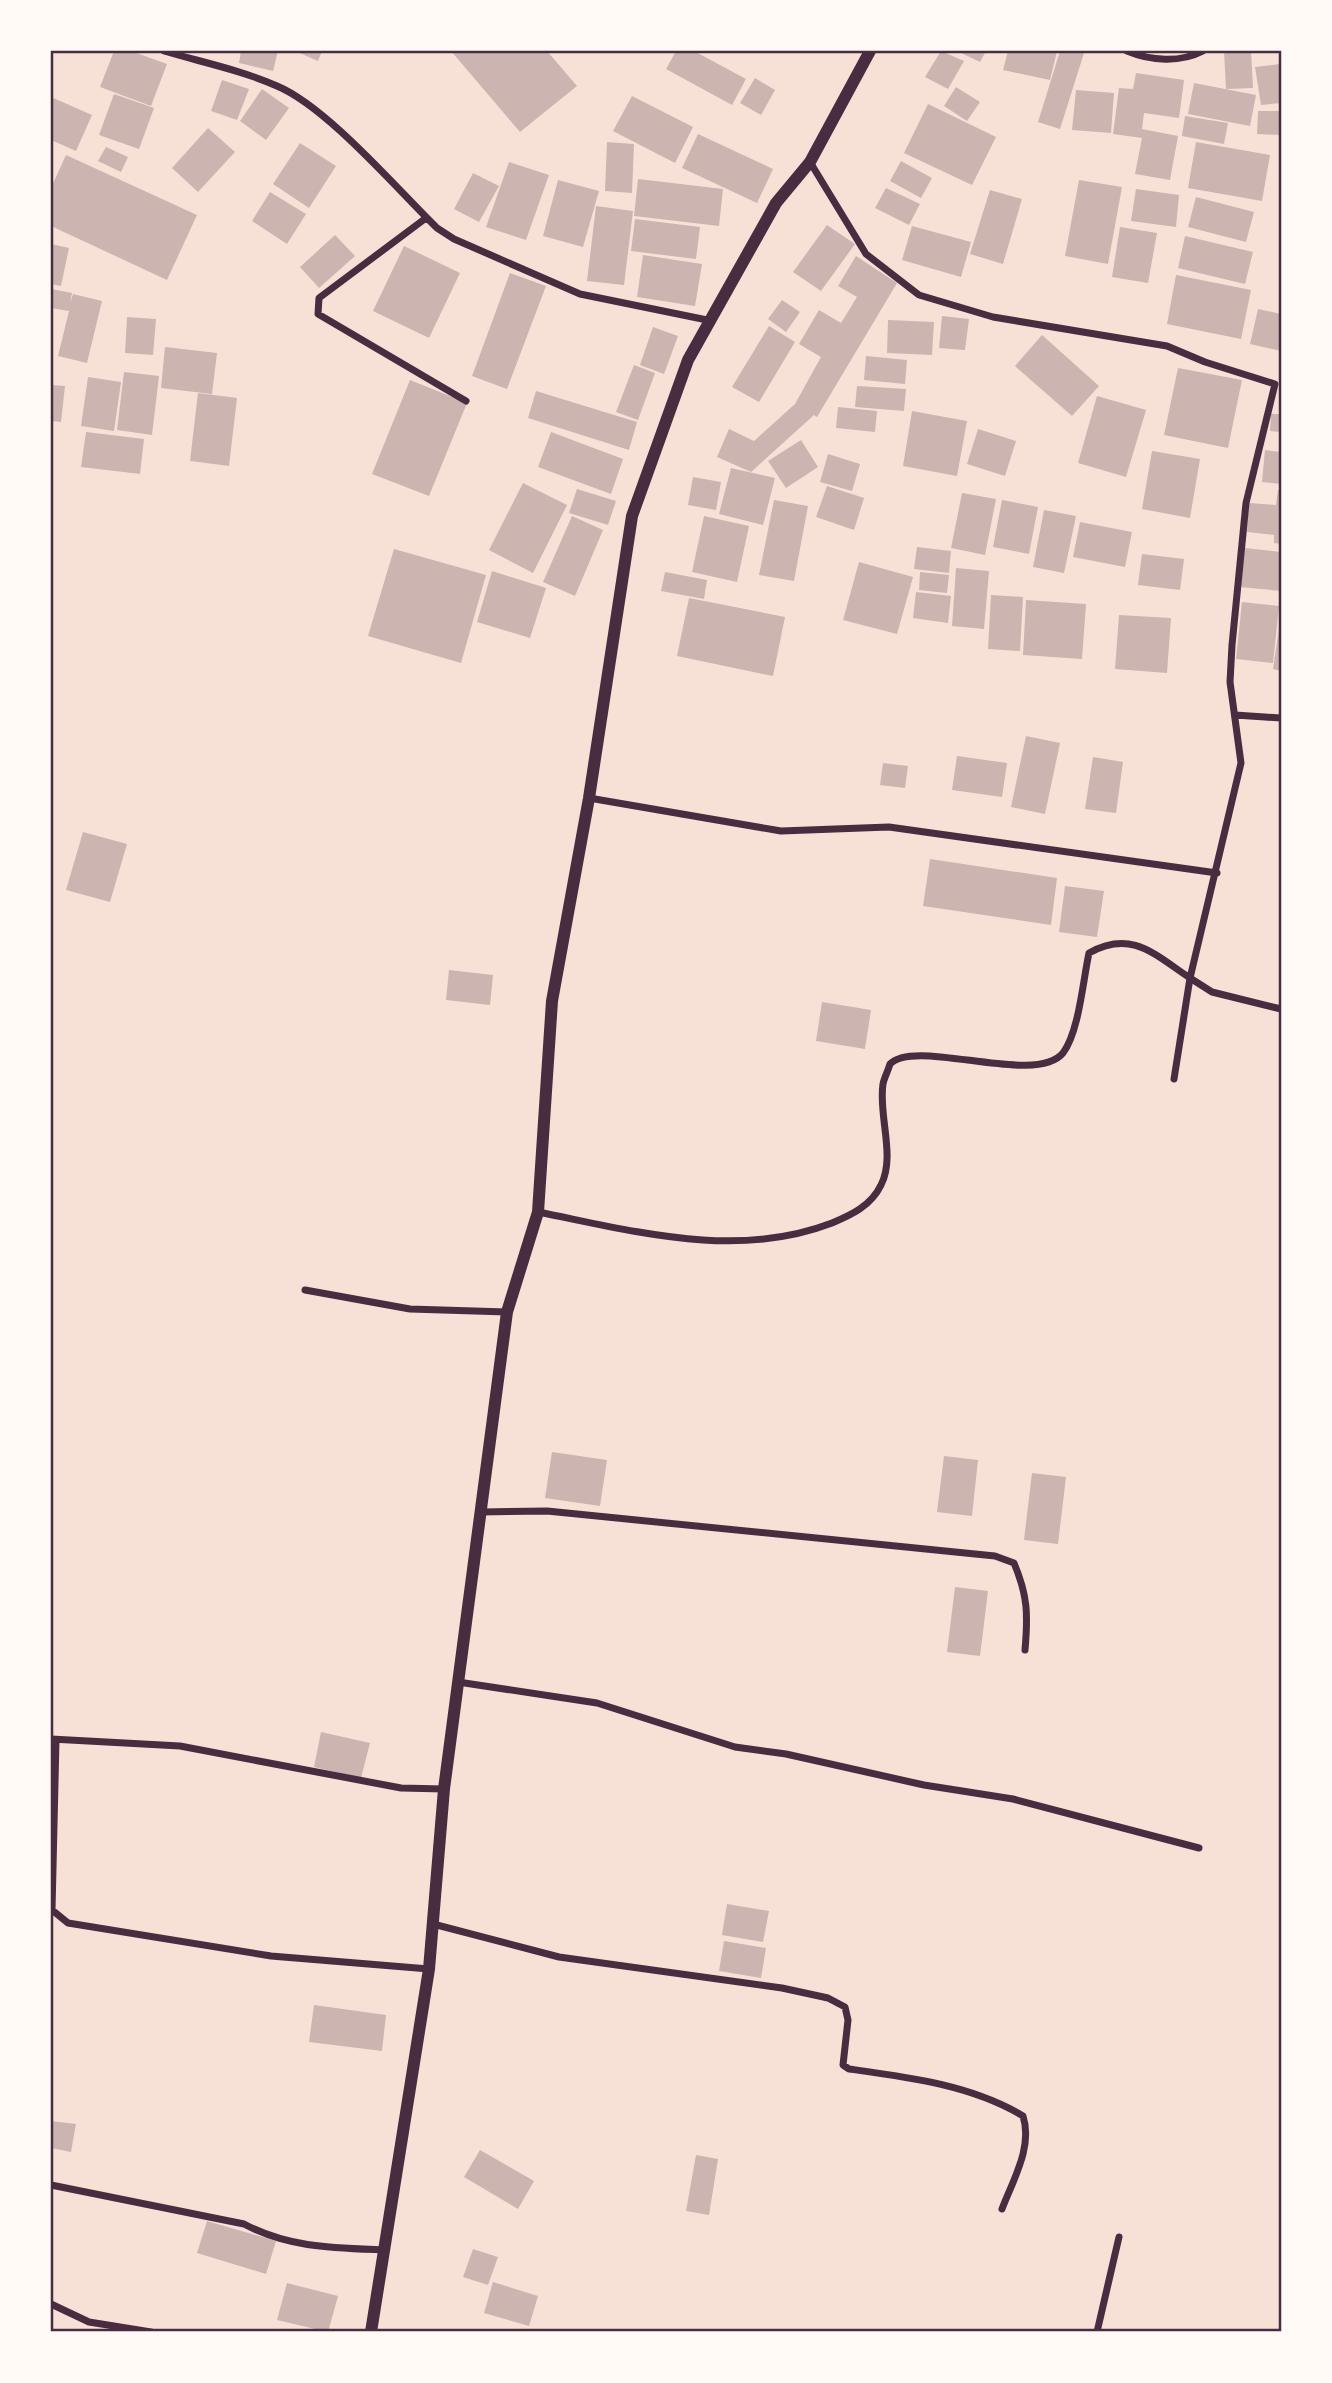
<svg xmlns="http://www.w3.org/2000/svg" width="1332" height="2383" font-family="Commissioner,sans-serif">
  <rect width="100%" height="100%" fill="#f7e1d7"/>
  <path fill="#ccb4b1" d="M 114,51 L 131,51 L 167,64 L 151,106 L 100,87 Z
    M 241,51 L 278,51 L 273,71 L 239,63 Z
    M 295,51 L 322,51 L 318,61 Z
    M 451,51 L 547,51 L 577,86 L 520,132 Z
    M 676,51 L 694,51 L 746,79 L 732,105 L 666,69 Z
    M 941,51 L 964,61 L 948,89 L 925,77 Z
    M 957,51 L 986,51 L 980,62 Z
    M 1008,51 L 1057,51 L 1050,80 L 1003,70 Z
    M 1060,51 L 1084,53 L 1060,129 L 1038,122 Z
    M 1224,51 L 1251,51 L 1253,88 L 1226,89 Z
    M 1280,64 L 1281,103 L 1261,105 L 1255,67 Z
    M 1136,73 L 1184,80 L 1179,118 L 1144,113 L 1142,129 L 1178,136 L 1170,180 L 1135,174 L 1142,138 L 1113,134 L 1119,88 L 1133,89 Z
    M 755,78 L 775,90 L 761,115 L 740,103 Z
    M 222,80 L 249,89 L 237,120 L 211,111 Z
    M 1194,83 L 1256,95 L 1250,126 L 1188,114 Z
    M 956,87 L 980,102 L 967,121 L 944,106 Z
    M 262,89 L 289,108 L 266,140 L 240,121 Z
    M 1076,90 L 1114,93 L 1111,133 L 1072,130 Z
    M 114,94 L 154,108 L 139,149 L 99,135 Z
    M 632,96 L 693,127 L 675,163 L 613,131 Z
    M 51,97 L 92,115 L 76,151 L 51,140 Z
    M 928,104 L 996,137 L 972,185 L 904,153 Z
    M 1258,111 L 1281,111 L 1281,135 L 1257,134 Z
    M 1185,116 L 1228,123 L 1224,144 L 1182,136 Z
    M 208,128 L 235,152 L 198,192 L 172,168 Z
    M 698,134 L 773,169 L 757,203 L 682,168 Z
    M 607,142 L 634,144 L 632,193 L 605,191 Z
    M 1196,142 L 1270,155 L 1262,201 L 1188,188 Z
    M 300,143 L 336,166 L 309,208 L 273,184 Z
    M 106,147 L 128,157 L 121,172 L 98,161 Z
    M 66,155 L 197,215 L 167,280 L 51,226 L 51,188 Z
    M 901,161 L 932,178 L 921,198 L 890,181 Z
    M 509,162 L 549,175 L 526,240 L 486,227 Z
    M 473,173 L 499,186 L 479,222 L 454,209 Z
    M 638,179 L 723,189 L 719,226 L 634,216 Z
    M 558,180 L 599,191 L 583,247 L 543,236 Z
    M 1079,180 L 1122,187 L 1108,264 L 1065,256 Z
    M 886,188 L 920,204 L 909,225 L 875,208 Z
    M 1136,189 L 1179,195 L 1176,227 L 1131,221 Z
    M 990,190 L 1022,199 L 1003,264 L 970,254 Z
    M 270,192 L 306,214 L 287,244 L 252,221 Z
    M 1196,197 L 1254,212 L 1246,242 L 1188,227 Z
    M 596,206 L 633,211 L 624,285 L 587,281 Z
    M 635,219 L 700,227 L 696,259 L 631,251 Z
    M 827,225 L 855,244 L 821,291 L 793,272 Z
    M 912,226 L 971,242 L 961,277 L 902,260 Z
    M 1120,227 L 1157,233 L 1148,283 L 1112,277 Z
    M 335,235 L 355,256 L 319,288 L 300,267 Z
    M 1185,236 L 1253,252 L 1245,284 L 1178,268 Z
    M 51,244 L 69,248 L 61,286 L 51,284 Z
    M 404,246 L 460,273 L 429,338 L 373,311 Z
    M 643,255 L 702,264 L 695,306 L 637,297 Z
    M 856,256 L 897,283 L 817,417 L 814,415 L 751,472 L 717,457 L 729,429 L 754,441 L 795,404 L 821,357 L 799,344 L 819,310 L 841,323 L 857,297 L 838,286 Z
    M 510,273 L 546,286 L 507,389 L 472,376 Z
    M 1176,275 L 1251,290 L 1241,339 L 1167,324 Z
    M 51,289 L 72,293 L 70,303 L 73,294 L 102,301 L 87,363 L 58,356 L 69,311 L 51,308 Z
    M 782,300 L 800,312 L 786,332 L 768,319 Z
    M 1258,309 L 1281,314 L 1281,351 L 1250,344 Z
    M 942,316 L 969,319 L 965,350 L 939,348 Z
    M 127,317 L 156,319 L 153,355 L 125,353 Z
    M 888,320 L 934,322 L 932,355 L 887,353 Z
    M 769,326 L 795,342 L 759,402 L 732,387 Z
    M 653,327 L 678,336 L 664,374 L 640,365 Z
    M 1042,335 L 1099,386 L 1072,416 L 1015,366 Z
    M 165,347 L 217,353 L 212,394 L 161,388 Z
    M 866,356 L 907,360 L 905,384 L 864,380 Z
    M 634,365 L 655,373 L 638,420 L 616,412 Z
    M 1178,368 L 1242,380 L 1228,448 L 1164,435 Z
    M 124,372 L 159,376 L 152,435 L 117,430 Z
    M 88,377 L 121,382 L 114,431 L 81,426 Z
    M 410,380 L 467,403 L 429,496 L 372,474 Z
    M 51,385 L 65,386 L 61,422 L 51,421 Z
    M 857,386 L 906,389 L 904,411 L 855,407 Z
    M 536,391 L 637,422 L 629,450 L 528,418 Z
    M 198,393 L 237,398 L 229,466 L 190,461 Z
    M 1097,396 L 1146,410 L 1126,477 L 1078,463 Z
    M 838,407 L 877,411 L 875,432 L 836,428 Z
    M 912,411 L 967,421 L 957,476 L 903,466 Z
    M 1271,414 L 1281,414 L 1281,432 L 1270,431 Z
    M 978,429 L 1016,441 L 1005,476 L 967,464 Z
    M 86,432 L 144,439 L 140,474 L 81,467 Z
    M 551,432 L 623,459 L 611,494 L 538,467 Z
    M 801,440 L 818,467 L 786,488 L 768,461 Z
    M 1265,450 L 1281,452 L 1281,484 L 1262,482 Z
    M 1152,451 L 1200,459 L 1190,518 L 1142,509 Z
    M 828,454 L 860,464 L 852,491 L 820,482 Z
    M 731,468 L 775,478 L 763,525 L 719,514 Z
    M 693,477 L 721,482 L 716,510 L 688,505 Z
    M 523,483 L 567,505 L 533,573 L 489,550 Z
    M 827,486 L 864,498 L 854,530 L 816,517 Z
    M 577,489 L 616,501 L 608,525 L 569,513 Z
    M 1278,490 L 1281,490 L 1281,544 L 1274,543 L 1274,535 L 1247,532 L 1249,503 L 1276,505 Z
    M 962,493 L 996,499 L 985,555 L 951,548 Z
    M 774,500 L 808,506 L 794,581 L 759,575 Z
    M 1002,500 L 1038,507 L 1029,554 L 993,547 Z
    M 1044,510 L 1076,516 L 1064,573 L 1033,567 Z
    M 572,516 L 603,530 L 575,596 L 543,582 Z
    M 704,516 L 749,526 L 737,582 L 692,572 Z
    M 1080,522 L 1132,532 L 1125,567 L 1073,557 Z
    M 917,547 L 951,551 L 949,573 L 914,569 Z
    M 1245,548 L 1281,552 L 1281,591 L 1240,587 Z
    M 394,549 L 486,575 L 461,663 L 368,636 Z
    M 1142,554 L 1184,559 L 1180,590 L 1138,585 Z
    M 859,562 L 913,577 L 897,634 L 843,620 Z
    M 956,568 L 989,571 L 984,629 L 952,626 Z
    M 492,571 L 546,588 L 530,638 L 477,622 Z
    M 665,572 L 707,580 L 704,599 L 661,591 Z
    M 920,572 L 949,575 L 947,593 L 919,590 Z
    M 916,592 L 951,596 L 948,623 L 913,618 Z
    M 991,595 L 1023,597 L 1020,651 L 988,649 Z
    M 689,598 L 785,617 L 773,676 L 677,656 Z
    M 1026,600 L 1086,604 L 1082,659 L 1023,655 Z
    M 1242,602 L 1279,606 L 1273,663 L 1236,659 Z
    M 1119,615 L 1171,618 L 1167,673 L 1115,669 Z
    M 1280,622 L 1281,622 L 1281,671 L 1273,669 Z
    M 1026,736 L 1060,743 L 1045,814 L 1011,807 Z
    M 957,756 L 1007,763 L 1002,797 L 952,790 Z
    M 1093,757 L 1123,762 L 1116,813 L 1085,809 Z
    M 883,763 L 908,766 L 905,788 L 880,785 Z
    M 83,832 L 127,844 L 110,902 L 66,890 Z
    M 930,859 L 1057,878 L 1051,925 L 923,906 Z
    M 1065,886 L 1104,891 L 1097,937 L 1059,932 Z
    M 449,970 L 493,975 L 490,1005 L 446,1000 Z
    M 822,1002 L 871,1010 L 865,1049 L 816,1041 Z
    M 552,1452 L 607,1460 L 600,1506 L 545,1498 Z
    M 944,1456 L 978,1460 L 972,1516 L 937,1512 Z
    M 1032,1473 L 1066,1477 L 1058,1544 L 1024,1540 Z
    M 955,1587 L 988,1591 L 980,1656 L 947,1652 Z
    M 321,1732 L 370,1743 L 361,1778 L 314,1767 Z
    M 727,1904 L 769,1911 L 763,1942 L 722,1935 Z
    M 724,1941 L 766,1948 L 761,1978 L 719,1971 Z
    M 314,2005 L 386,2015 L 382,2051 L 309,2042 Z
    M 51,2121 L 76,2124 L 71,2152 L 51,2148 Z
    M 480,2150 L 534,2181 L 518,2209 L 464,2177 Z
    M 696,2155 L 718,2159 L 709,2215 L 686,2211 Z
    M 207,2221 L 276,2241 L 266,2274 L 197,2253 Z
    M 473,2249 L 498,2257 L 488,2285 L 463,2277 Z
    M 493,2282 L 538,2296 L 529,2326 L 484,2313 Z
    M 287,2283 L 338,2296 L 328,2332 L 277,2320 Z"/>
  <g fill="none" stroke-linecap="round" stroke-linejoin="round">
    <path stroke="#4a2c40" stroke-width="7" d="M 164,51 C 201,62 241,70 277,86 C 327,107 396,188 437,228 L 454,239 L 580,294 L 712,321
      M 1127,51 C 1151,61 1180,63 1203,51
      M 810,162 L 866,254 L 919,295 L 993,317 L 1167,346 L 1205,362 L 1275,384 L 1246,503 L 1232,645 L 1230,682 L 1241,763 L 1190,978 L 1212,992 L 1281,1009
      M 426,218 L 319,298 L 318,314 L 466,401
      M 1235,715 L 1281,718
      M 589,798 L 781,831 L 889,827 L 1217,873
      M 538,1212 C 634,1231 736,1260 832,1223 C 851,1215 871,1206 881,1185 C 896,1156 878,1115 883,1084 C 884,1078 888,1071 890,1064 C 916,1037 1035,1087 1063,1053 C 1079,1032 1083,980 1089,953 C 1132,929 1155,955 1190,978 L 1174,1079
      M 305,1290 L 410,1309 L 507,1312
      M 480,1512 L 547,1511 L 995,1556 L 1014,1563 C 1028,1596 1028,1615 1025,1650
      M 458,1682 L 597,1703 L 735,1747 L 786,1754 L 924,1785 L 1013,1799 L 1199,1848
      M 51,1739 L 180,1746 L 401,1788 L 444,1789
      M 56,1740 L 52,1910 L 68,1923 L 271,1956 L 429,1969
      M 433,1924 L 559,1957 L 782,1988 L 828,1998 L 845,2007 L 848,2020 L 843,2065 L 849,2069 C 907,2077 972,2085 1023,2116 C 1033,2147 1013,2180 1002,2209
      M 51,2185 L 244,2224 C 289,2248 334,2248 385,2250
      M 51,2304 L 89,2322 L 151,2332
      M 1097,2332 L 1119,2237"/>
    <path stroke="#4a2c40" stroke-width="12" d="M 371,2332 L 429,1969 L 444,1789 L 507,1312 L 538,1212 L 552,1001 L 589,798 L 632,516 L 688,360 L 776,203 L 810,162 L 870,51"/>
  </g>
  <rect width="1332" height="2383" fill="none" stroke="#fffaf5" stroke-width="105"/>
  <rect x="52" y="52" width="1228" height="2278" fill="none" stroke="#4a2c40" stroke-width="2.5"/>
</svg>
